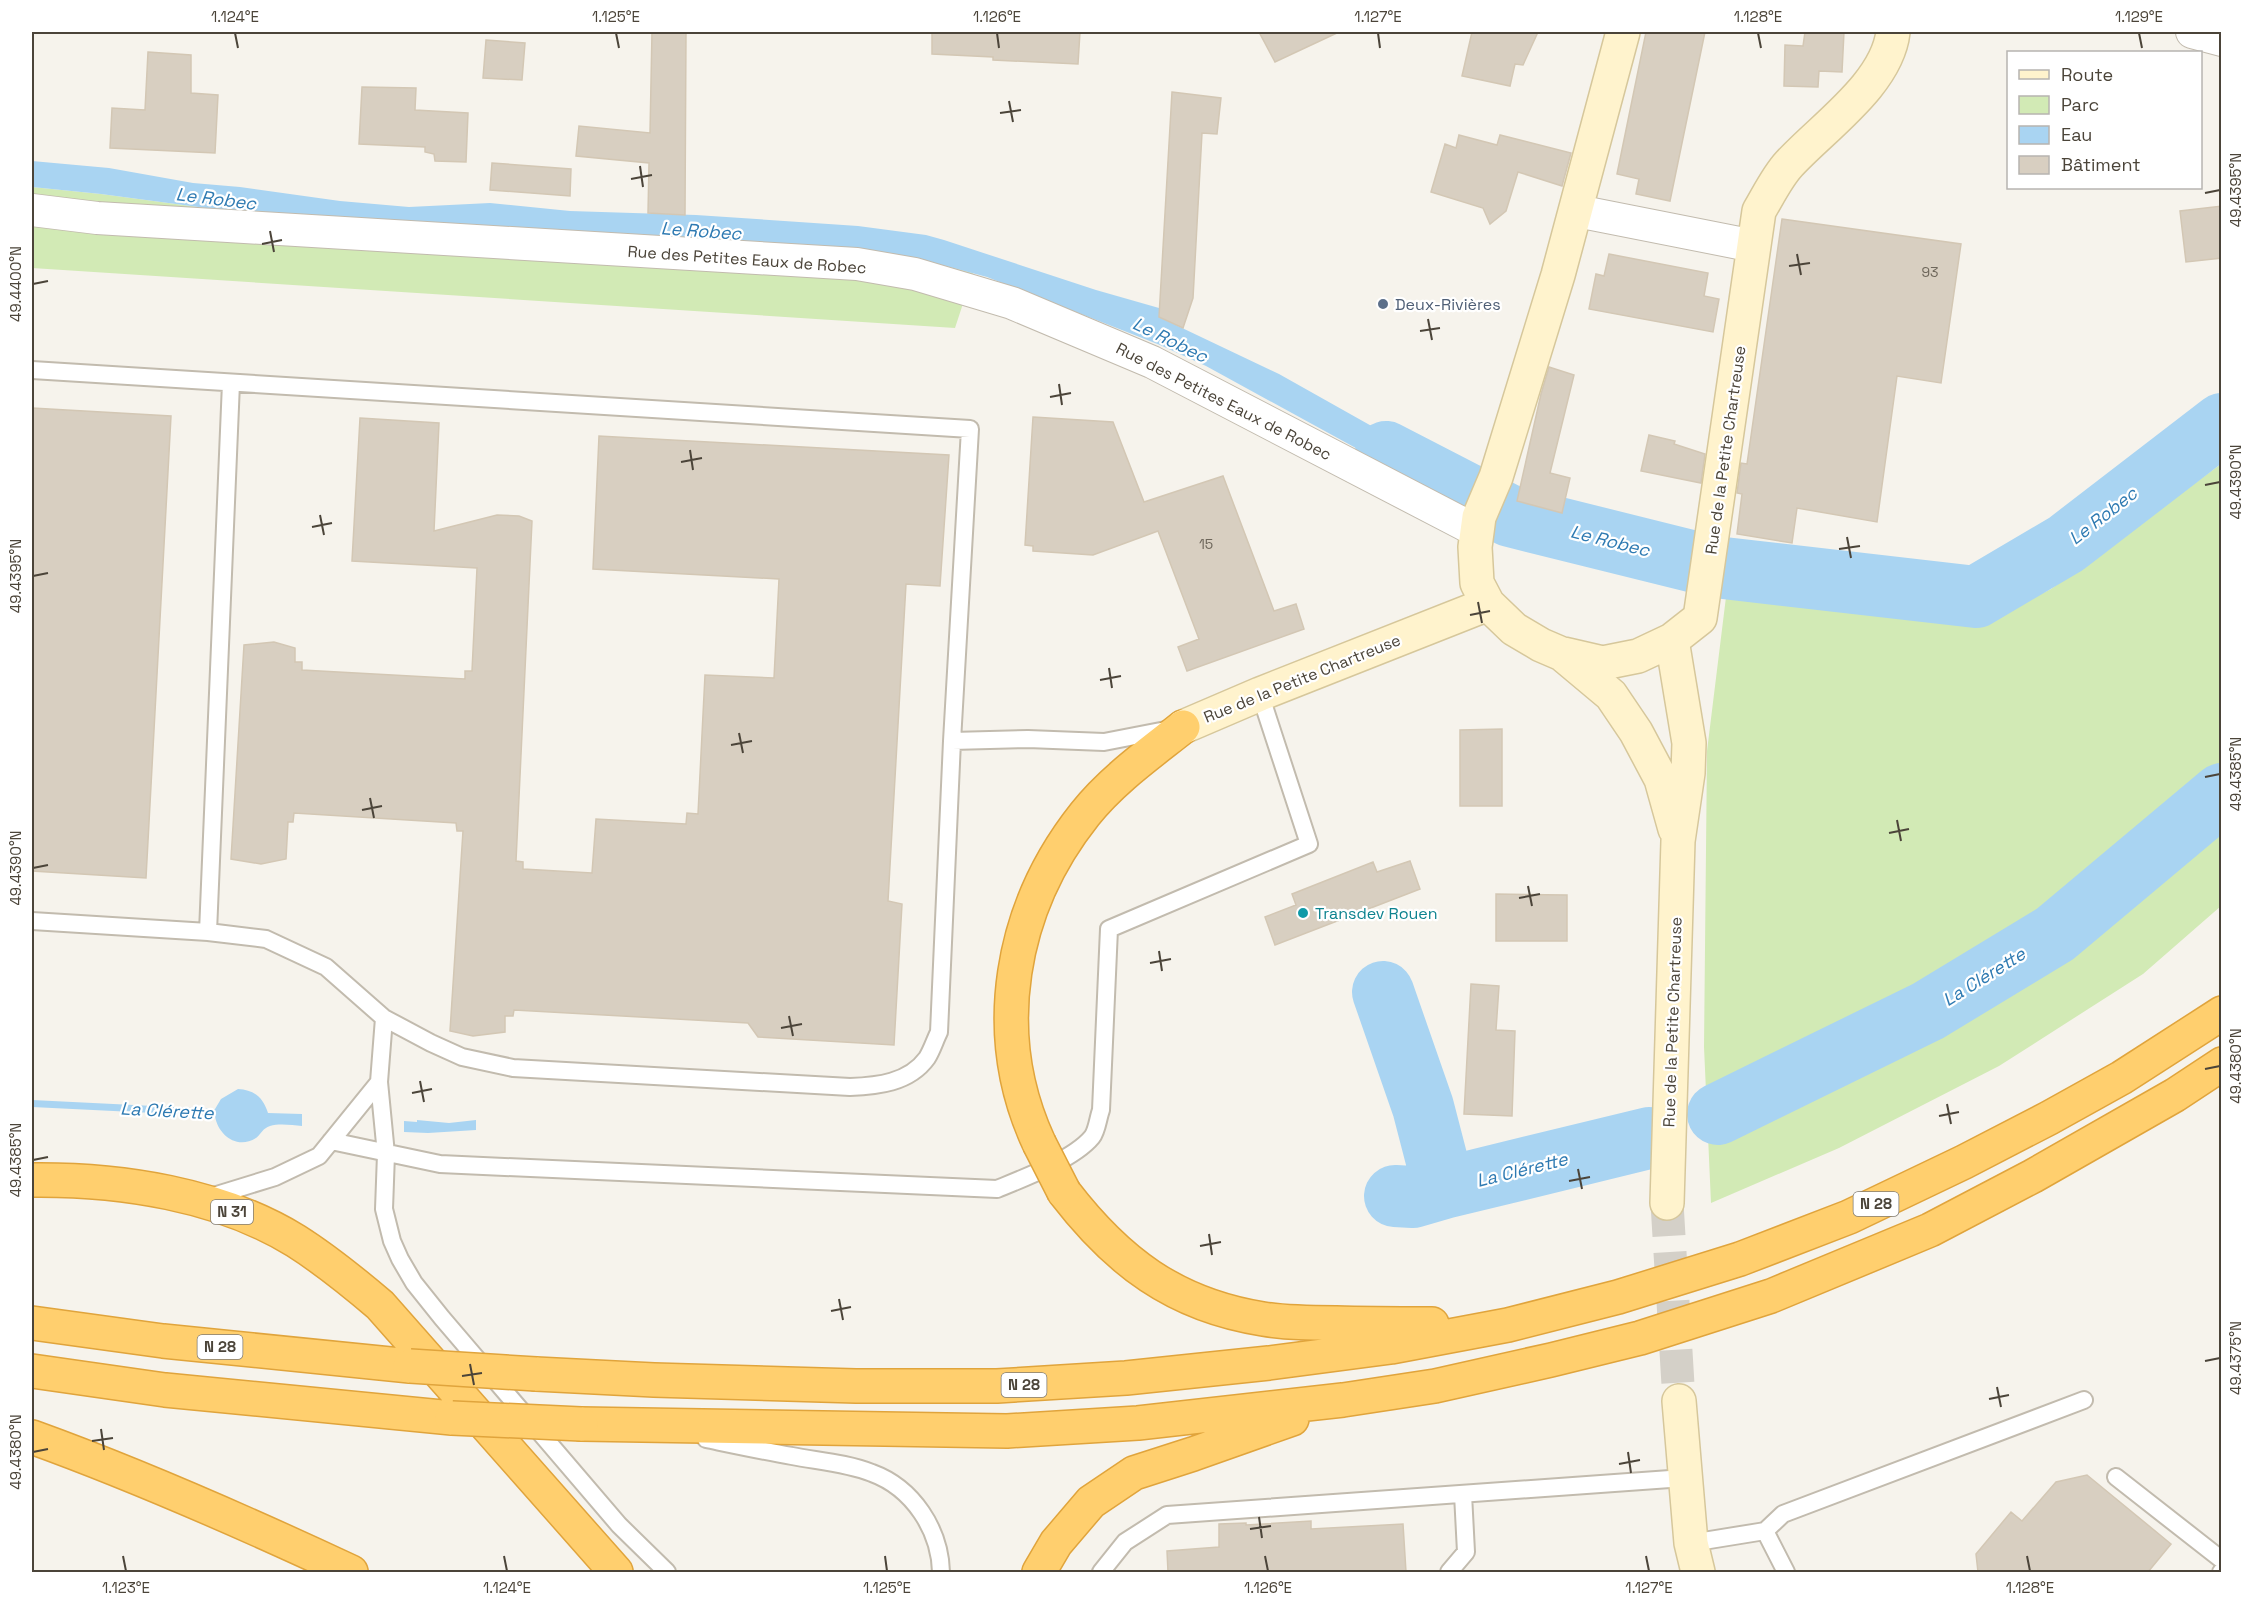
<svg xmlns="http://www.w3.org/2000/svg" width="2253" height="1604" font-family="'Space Grotesk',sans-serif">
  <rect width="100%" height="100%" fill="#f6f3ec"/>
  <path fill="#d2eab5" d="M 32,187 L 101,194 L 251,214 L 598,236 L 694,237 L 865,252 L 927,261 L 973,273 L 955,328 L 32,268 Z
    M 2221,464 L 2221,906 L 2143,974 L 1999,1066 L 1839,1148 L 1711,1203 L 1704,1047 L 1707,751 L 1726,597 L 1838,603 L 1980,624 L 2051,589 Z"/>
  <path fill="#a9d4f2" d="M 32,161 L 109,168 L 193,183 L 240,187 L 340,201 L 409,207 L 490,203 L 570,211 L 696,215 L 858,226 L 926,235 L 944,240 L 1096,290 L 1159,308 L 1159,317 L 1279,374 L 1464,478 L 1458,504 L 1206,366 L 1160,345 L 987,277 L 927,261 L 865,252 L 694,237 L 598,236 L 251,214 L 101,194 L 32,187 Z
    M 238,1089 C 254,1090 263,1097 268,1113 L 302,1114 L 302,1126 C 292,1125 279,1123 270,1126 C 263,1128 261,1134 256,1138 C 237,1150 218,1135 215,1116 L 32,1107 L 32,1100 L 215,1109 L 221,1099 Z
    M 417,1120 L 449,1123 L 476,1120 L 476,1130 L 428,1133 L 404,1132 L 404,1121 L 417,1122 Z"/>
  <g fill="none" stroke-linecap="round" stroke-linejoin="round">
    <path stroke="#a9d4f2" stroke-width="62" d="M 1386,452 L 1510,516 L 1715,567 L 1976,597 L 2066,544 L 2222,424
      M 1383,992 L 1423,1107 L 1444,1188
      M 1718,1114 L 1928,1011 L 2055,934 L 2222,794
      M 1395,1196 L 1413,1197 L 1444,1188 L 1649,1138"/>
  </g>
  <path fill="#d8cfc1" stroke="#d3c7b4" stroke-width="1.5" d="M 652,32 L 686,32 L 685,215 L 648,213 L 649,163 L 576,156 L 579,126 L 650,133 Z
    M 932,32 L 1080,32 L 1078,64 L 993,60 L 993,57 L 932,54 Z
    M 1259,32 L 1339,32 L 1275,62 Z
    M 1472,32 L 1538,32 L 1523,65 L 1515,64 L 1510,86 L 1462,76 Z
    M 1646,32 L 1705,32 L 1670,201 L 1636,194 L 1639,179 L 1617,174 Z
    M 1805,32 L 1844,32 L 1842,72 L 1819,71 L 1818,87 L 1784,86 L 1785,45 L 1803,46 Z
    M 486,40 L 525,43 L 522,80 L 483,78 Z
    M 148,52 L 191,55 L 191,93 L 218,95 L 215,153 L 110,148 L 112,108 L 145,110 Z
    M 362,87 L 416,88 L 415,110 L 468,113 L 466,162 L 435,161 L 434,154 L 425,152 L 425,147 L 359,144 Z
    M 1172,92 L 1221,98 L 1217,134 L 1202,133 L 1193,298 L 1183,328 L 1159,317 Z
    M 1459,135 L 1497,145 L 1500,135 L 1571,153 L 1562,186 L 1518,172 L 1506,211 L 1490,224 L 1483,208 L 1431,192 L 1445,144 L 1456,148 Z
    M 492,163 L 571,169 L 570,196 L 490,190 Z
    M 2222,206 L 2222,258 L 2186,262 L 2180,211 Z
    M 1782,219 L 1961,244 L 1941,383 L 1897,376 L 1877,522 L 1797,508 L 1792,543 L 1737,534 L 1742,494 L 1737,493 L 1741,463 L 1747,464 Z
    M 1609,254 L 1708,273 L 1704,296 L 1719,299 L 1713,332 L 1589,309 L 1596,274 L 1604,276 Z
    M 1549,367 L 1574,375 L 1550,473 L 1570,478 L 1562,513 L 1517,501 L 1541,394 Z
    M 32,408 L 171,416 L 146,878 L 32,871 Z
    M 1033,417 L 1113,422 L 1144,502 L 1223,476 L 1274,611 L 1296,604 L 1304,629 L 1187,671 L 1178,647 L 1199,639 L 1158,531 L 1093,555 L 1033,551 L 1033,546 L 1025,545 Z
    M 360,418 L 439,423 L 434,531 L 497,515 L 519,516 L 532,521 L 516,861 L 523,862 L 523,869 L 592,873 L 596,819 L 686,824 L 687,813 L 698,814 L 705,675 L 774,678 L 779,579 L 593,569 L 599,436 L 949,455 L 940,586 L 906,584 L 888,901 L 902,904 L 894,1045 L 758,1037 L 748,1023 L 514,1010 L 513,1016 L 505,1016 L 505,1032 L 473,1036 L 450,1031 L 463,831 L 457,831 L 456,823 L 294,813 L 293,822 L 288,822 L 286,859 L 261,864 L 231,859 L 244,645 L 274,642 L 295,648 L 295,662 L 302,662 L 302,670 L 465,679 L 465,671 L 472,671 L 477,568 L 352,561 Z
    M 1649,435 L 1675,441 L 1674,444 L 1705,454 L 1701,483 L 1641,471 Z
    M 1502,729 L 1502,806 L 1460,806 L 1460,730 Z
    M 1410,861 L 1420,889 L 1275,945 L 1265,917 L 1296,905 L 1292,894 L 1373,862 L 1377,872 Z
    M 1496,894 L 1567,895 L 1567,941 L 1496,941 Z
    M 1471,984 L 1499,986 L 1496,1030 L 1515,1031 L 1512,1116 L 1464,1114 Z
    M 2087,1475 L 2171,1544 L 2148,1572 L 1978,1572 L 1976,1554 L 2011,1512 L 2022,1521 L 2056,1482 Z
    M 1311,1521 L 1311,1529 L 1403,1524 L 1406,1572 L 1168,1572 L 1167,1551 L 1219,1547 L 1219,1524 L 1246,1523 L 1246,1525 Z"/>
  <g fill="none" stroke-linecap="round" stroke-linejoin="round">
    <path stroke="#d4d0c8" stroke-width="33" stroke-dasharray="33 16" stroke-linecap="butt" d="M 1667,1203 L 1679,1401"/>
    <defs>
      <path id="lane" d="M 32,370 L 970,429 L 952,741 L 939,1032 C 935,1040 932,1050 927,1058 C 909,1083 877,1086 850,1087 L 513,1068 L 462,1057 L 431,1043 L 384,1018 L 326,967 L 266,939 L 208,932 L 32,921
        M 952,741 L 1028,739 L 1104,742 L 1171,729
        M 208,932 L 231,383
        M 384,1018 L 379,1082 L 386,1154 L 384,1209 L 392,1241 L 400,1259 L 414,1283 L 442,1318 L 619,1525 L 667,1572
        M 331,1141 L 440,1164 L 997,1189 C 1024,1178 1074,1159 1092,1137 C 1097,1131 1098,1118 1101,1110 L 1109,929 L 1309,844 L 1260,694
        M 207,1198 L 275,1177 L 319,1156 L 379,1082
        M 706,1439 C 735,1445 763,1451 792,1456 C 818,1461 847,1463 872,1473 C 913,1488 940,1530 941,1572
        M 2116,1477 L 2222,1560
        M 1765,1531 L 1786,1572
        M 1691,1543 L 1765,1531 L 1783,1514 L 2084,1400
        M 1101,1572 L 1125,1542 L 1167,1515 L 1684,1478
        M 1449,1572 L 1466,1552 L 1463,1494
        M 2221,1572 L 2222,1572"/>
      <path id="street" d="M 2192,32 L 2222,40
        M 32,210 L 97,218 L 857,264 L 915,274 L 1012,303 L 1152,362 L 1477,531
        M 1577,211 L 1754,246"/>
      <path id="secondary" d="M 1623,32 L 1558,275 L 1496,477 L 1479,517 L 1475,547 L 1477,583 L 1488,604 L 1514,629 L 1541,645 L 1562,654 L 1611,695 L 1636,732 L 1661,779 L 1675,829
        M 1564,654 L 1603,663 L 1638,656 L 1672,640
        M 1183,727 L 1260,694 L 1488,604
        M 1667,1203 L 1678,841 L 1688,773 L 1689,743 L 1672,640 L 1700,618 L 1759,211 C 1768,196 1777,177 1789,164 C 1823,127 1887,84 1893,32
        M 1679,1401 L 1691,1543 L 1698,1572"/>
      <path id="highway" d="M 1039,1143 C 988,1033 1010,908 1085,814 C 1112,780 1149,754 1183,727
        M 32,1180 C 120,1179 220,1194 296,1241 C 326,1260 353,1282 380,1305 L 616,1572
        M 1064,1192 C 1117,1261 1174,1305 1263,1319 C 1287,1323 1311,1323 1336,1323 C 1368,1324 1400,1324 1432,1324
        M 32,1323 L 163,1341 L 410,1366
        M 32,1371 L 165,1390 L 452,1418
        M 536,1374 L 654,1380 L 856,1386 L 997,1386 L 1126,1378 L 1269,1363 L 1391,1347 L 1508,1325 L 1618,1297 L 1740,1259 L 1849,1217 L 1964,1162 L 2049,1118 L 2121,1078 L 2222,1013
        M 581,1424 L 1007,1431 L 1138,1423 L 1343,1400 L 1435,1386 L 1551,1360 L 1640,1338 L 1771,1296 L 1930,1230 L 2033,1176 L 2175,1095 L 2222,1064
        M 32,1437 C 140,1476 246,1523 351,1572
        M 1039,1572 L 1056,1543 L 1091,1502 L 1134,1473 L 1193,1454 L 1292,1419"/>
    </defs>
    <use href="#lane" stroke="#c2bbae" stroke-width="20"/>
    <use href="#street" stroke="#c2bbae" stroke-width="34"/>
    <use href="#secondary" stroke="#d6c79b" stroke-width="36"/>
    <use href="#highway" stroke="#e0a43c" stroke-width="36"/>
    <use href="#lane" stroke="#fff" stroke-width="16"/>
    <use href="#street" stroke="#fff" stroke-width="32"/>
    <use href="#secondary" stroke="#fff3cd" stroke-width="33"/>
    <use href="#highway" stroke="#ffcf6e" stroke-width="33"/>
    <defs>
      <path id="highway-bridge" d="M 1039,1143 L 1064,1192
        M 410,1366 L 536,1374
        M 452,1418 L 581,1424"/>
    </defs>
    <use href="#highway-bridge" stroke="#e0a43c" stroke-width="36" stroke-linecap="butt"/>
    <use href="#highway-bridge" stroke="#ffcf6e" stroke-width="33"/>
  </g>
  <path fill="none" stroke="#4b4439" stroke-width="2" d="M 235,33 L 238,48M 616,33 L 619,48M 997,33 L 999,48M 1378,33 L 1380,48M 1758,33 L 1761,48M 2139,33 L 2142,48M 1009,101 L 1013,122M 1000,113 L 1021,110M 640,166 L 643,187M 631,179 L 652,175M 2205,193 L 2220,190M 270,231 L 274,252M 262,244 L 282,240M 1797,254 L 1801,275M 1789,266 L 1810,263M 33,284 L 48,281M 1428,319 L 1432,340M 1420,331 L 1440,328M 1059,384 L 1062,405M 1050,397 L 1071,393M 690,450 L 693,470M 681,462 L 702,458M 2205,485 L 2220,482M 320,515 L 324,535M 312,527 L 332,523M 1847,537 L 1851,558M 1839,549 L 1860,546M 33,576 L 48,573M 1478,602 L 1482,623M 1470,615 L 1490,611M 1109,668 L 1112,688M 1100,680 L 1121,676M 739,733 L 743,753M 731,745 L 752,741M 2205,777 L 2220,774M 370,798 L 374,818M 362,810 L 382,806M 1897,820 L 1901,841M 1889,833 L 1909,829M 33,868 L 48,865M 1528,886 L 1532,906M 1519,898 L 1540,894M 1159,951 L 1162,971M 1150,963 L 1171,959M 789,1016 L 793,1036M 781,1028 L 802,1024M 2205,1069 L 2220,1066M 420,1081 L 424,1102M 412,1093 L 432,1089M 1947,1104 L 1951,1124M 1939,1116 L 1959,1112M 33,1160 L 48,1157M 1578,1169 L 1582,1189M 1569,1181 L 1590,1177M 1209,1234 L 1212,1255M 1200,1246 L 1221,1242M 839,1299 L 843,1320M 831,1311 L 851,1307M 2205,1361 L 2220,1358M 470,1364 L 474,1385M 462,1376 L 482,1373M 1997,1387 L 2001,1407M 1989,1399 L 2009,1395M 101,1429 L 104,1450M 92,1441 L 113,1438M 33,1452 L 48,1449M 1628,1452 L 1631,1473M 1619,1464 L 1640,1460M 1259,1517 L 1262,1538M 1250,1529 L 1271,1526M 123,1556 L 126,1571M 504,1556 L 507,1571M 885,1556 L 887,1571M 1265,1556 L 1268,1571M 1646,1556 L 1649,1571M 2027,1556 L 2030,1571"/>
  <circle fill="#5c6f8a" stroke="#fff" stroke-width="2" cx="1383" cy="304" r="6"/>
  <circle fill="#0f9aa8" stroke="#fff" stroke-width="2" cx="1303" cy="913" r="6"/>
  <g text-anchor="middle" stroke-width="4.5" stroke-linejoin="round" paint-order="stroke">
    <g font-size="14" fill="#6e675b">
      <text x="1930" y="277">93</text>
      <text x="1206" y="549">15</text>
    </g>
    <g fill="#fff" stroke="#817c74" stroke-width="1.5">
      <rect x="1853.5" y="1192" width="45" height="24" rx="4.5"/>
      <rect x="211" y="1200" width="42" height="24" rx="4.5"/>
      <rect x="197.5" y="1335" width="45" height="24" rx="4.5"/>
      <rect x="1001.5" y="1373" width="45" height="24" rx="4.5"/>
    </g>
    <g font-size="15" font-weight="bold" fill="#4b4439">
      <text x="1876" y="1209">N 28</text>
      <text x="232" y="1217">N 31</text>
      <text x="220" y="1352">N 28</text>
      <text x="1024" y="1390">N 28</text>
    </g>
    <g font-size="16" fill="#4b4439" stroke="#fff">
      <text transform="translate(747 259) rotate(4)" y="6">Rue des Petites Eaux de Robec</text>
      <text transform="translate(1224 401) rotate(27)" y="6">Rue des Petites Eaux de Robec</text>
      <text transform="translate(1725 450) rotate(-82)" y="6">Rue de la Petite Chartreuse</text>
      <text transform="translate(1302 678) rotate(-22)" y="6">Rue de la Petite Chartreuse</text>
      <text transform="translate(1672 1022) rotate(-88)" y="6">Rue de la Petite Chartreuse</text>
    </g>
    <g font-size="16" fill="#4e5e75" stroke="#fff" text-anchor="start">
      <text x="1395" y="310">Deux-Rivières</text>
    </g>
    <g font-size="16" fill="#0d838f" stroke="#fff" text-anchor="start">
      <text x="1315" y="919">Transdev Rouen</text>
    </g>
    <g font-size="18" font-style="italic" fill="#2e7ab2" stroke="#fff">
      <text transform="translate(216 199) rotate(7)" y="6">Le Robec</text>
      <text transform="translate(701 231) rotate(4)" y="6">Le Robec</text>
      <text transform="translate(1170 340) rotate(26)" y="6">Le Robec</text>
      <text transform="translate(2103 516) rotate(-38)" y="6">Le Robec</text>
      <text transform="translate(1610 541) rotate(14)" y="6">Le Robec</text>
      <text transform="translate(1984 977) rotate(-32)" y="6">La Clérette</text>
      <text transform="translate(167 1111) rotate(3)" y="6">La Clérette</text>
      <text transform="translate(1522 1170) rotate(-14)" y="6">La Clérette</text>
    </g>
  </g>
  <rect width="2253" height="1604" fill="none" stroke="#ffffff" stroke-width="66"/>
  <rect x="2007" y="51" width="195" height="138" fill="#ffffff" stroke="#b7b4b0" stroke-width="1.5"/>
  <rect x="2019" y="70" width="30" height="9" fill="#fff3cd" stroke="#b7b4b0" stroke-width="1.5"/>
  <text x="2061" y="81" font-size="18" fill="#4b4439">Route</text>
  <rect x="2019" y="96" width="30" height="18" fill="#d2eab5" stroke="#b7b4b0" stroke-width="1.5"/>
  <text x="2061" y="111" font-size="18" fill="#4b4439">Parc</text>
  <rect x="2019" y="126" width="30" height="18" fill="#a9d4f2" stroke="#b7b4b0" stroke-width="1.5"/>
  <text x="2061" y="141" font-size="18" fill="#4b4439">Eau</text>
  <rect x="2019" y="156" width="30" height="18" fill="#d8cfc1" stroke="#b7b4b0" stroke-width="1.5"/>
  <text x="2061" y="171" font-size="18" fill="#4b4439">Bâtiment</text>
  <rect x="33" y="33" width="2187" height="1538" fill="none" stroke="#4b4439" stroke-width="2"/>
  <g font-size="15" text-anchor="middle" fill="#4b4439">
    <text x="235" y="22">1.124°E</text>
    <text x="616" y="22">1.125°E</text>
    <text x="997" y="22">1.126°E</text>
    <text x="1378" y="22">1.127°E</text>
    <text x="1758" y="22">1.128°E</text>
    <text x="2139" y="22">1.129°E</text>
    <text transform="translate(2236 190) rotate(-90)" y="5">49.4395°N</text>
    <text transform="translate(16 284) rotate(-90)" y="5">49.4400°N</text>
    <text transform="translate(2236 482) rotate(-90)" y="5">49.4390°N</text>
    <text transform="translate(16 576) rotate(-90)" y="5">49.4395°N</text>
    <text transform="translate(2236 774) rotate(-90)" y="5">49.4385°N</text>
    <text transform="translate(16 868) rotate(-90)" y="5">49.4390°N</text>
    <text transform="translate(2236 1066) rotate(-90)" y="5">49.4380°N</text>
    <text transform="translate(16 1160) rotate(-90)" y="5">49.4385°N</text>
    <text transform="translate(2236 1358) rotate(-90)" y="5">49.4375°N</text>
    <text transform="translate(16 1452) rotate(-90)" y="5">49.4380°N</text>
    <text x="126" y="1593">1.123°E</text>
    <text x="507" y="1593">1.124°E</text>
    <text x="887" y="1593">1.125°E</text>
    <text x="1268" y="1593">1.126°E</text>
    <text x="1649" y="1593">1.127°E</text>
    <text x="2030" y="1593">1.128°E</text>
  </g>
</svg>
